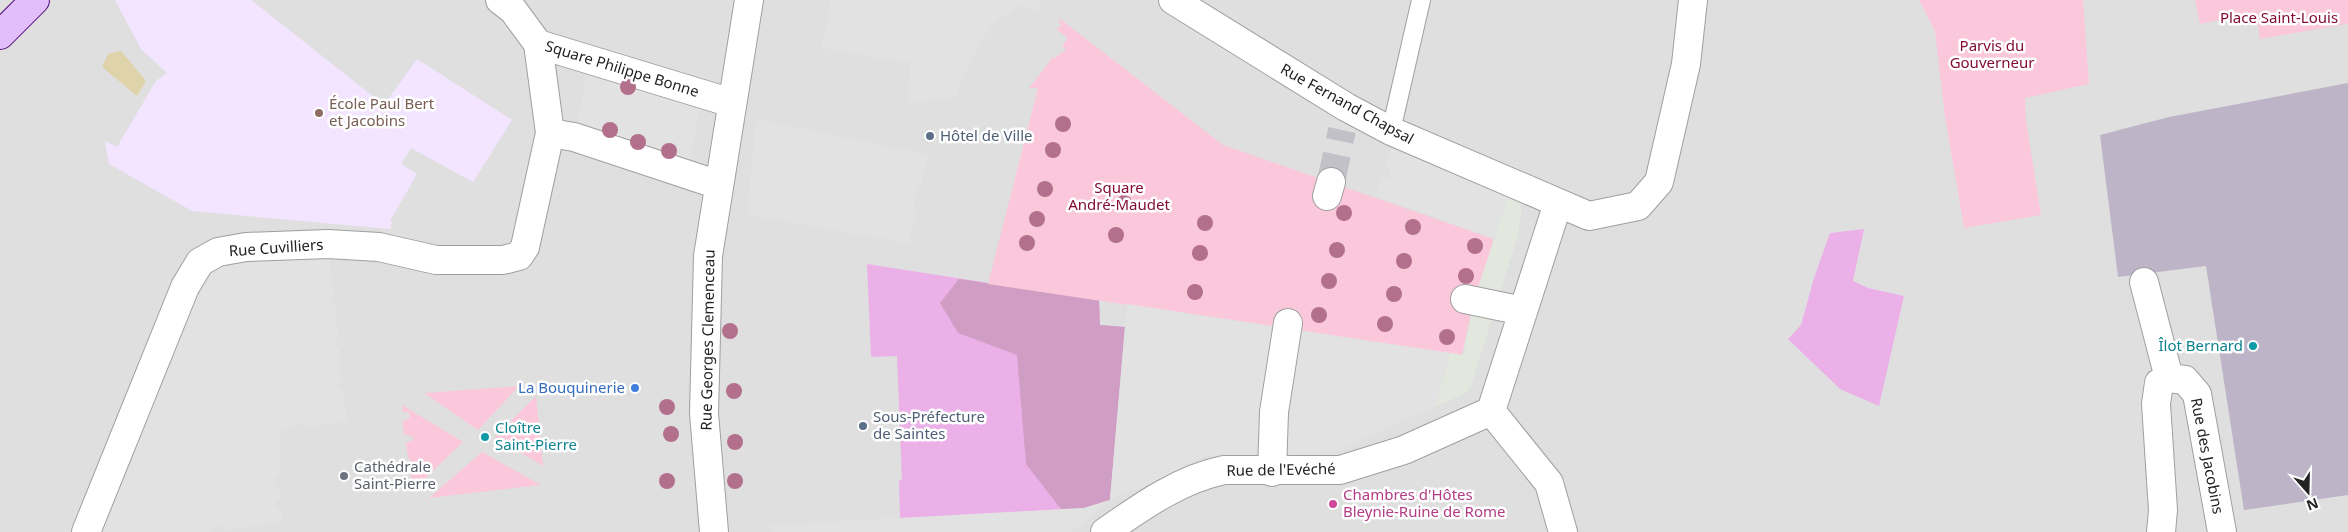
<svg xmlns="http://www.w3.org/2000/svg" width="2348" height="532" font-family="'Noto Sans',sans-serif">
  <rect width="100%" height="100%" fill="#ebe9f2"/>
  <path fill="#dfdfe0" d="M 0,0 L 2348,0 L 2348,532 L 0,532 Z"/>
  <path fill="#f3e5ff" d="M 115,0 L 251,0 L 384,105 L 417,59 L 512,120 L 473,182 L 411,148 L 401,164 L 417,174 L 390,221 L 392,222 L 390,229 L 192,211 L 109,164 L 105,141 L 117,147 L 156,81 L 167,73 L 141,49 Z"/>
  <path fill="#beb4c7" d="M 2348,83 L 2348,495 L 2244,510 L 2206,266 L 2118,277 L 2100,135 L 2169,117 Z"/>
  <path fill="#eab0e7" d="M 1864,229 L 1853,281 L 1868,288 L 1904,296 L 1879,406 L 1840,389 L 1788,339 L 1801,325 L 1814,278 L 1830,233 Z
    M 867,264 L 1099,300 L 1100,325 L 1125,327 L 1084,508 L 900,519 L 899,480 L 902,480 L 897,356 L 871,357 Z"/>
  <path fill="#d09ec4" d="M 959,279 L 1099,300 L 1100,325 L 1125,327 L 1110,500 L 1084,508 L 1061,509 L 1026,464 L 1017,355 L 958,333 L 940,303 Z"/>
  <path fill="#fac8da" d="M 1919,0 L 2083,0 L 2089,84 L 2025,98 L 2026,121 L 2041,215 L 1964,228 L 1945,117 L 1935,31 Z
    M 2195,0 L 2348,0 L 2348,24 L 2260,39 L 2256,13 L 2200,24 Z
    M 1059,18 L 1223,145 L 1494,239 L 1474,300 L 1462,355 L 988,284 L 1038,88 L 1029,88 L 1053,57 L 1055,58 L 1066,49 L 1062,46 L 1068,38 L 1056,29 L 1061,26 Z
    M 519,386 L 478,430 L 424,393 Z
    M 536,396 L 543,466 L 495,437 Z
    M 402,405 L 463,442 L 412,491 L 410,458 L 408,458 L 406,443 L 413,440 L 413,437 L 404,434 L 402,422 L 410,418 L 409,412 L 403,412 Z
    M 482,452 L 541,485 L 429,498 Z"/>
  <path fill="#e2e2e2" d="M 831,0 L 1037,0 L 1041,3 L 1034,12 L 1023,4 L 997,21 L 986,34 L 969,65 L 959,87 L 957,97 L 908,103 L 910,63 L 822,48 Z
    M 590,58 L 703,94 L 687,174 L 574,137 Z
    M 756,119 L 929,155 L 921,188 L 918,187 L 912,210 L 915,212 L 908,243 L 747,215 Z
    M 1392,148 L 1508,197 L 1494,239 L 1376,196 L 1382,177 L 1388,179 L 1391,172 L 1390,169 L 1385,168 Z
    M 328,244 L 334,298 L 332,298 L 332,304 L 335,305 L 338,341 L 335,341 L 336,348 L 339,348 L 340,361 L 337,362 L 337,369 L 341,370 L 342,383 L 339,383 L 339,388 L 343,389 L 346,421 L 307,427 L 306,424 L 297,424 L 297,428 L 281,430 L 280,475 L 275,476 L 276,489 L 281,489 L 281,499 L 276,500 L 276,509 L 282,510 L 282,522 L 224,530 L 223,526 L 213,528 L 213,531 L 207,532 L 86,532 L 200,262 Z
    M 1127,304 L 1450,353 L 1436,406 L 1330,454 L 1205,456 L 1166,477 L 1110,500 L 1071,532 L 772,532 L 770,525 L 1084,508 L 1110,500 Z"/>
  <path fill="#e2e8dd" d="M 1508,197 L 1519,202 L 1522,210 L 1517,238 L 1471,386 L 1465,394 L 1436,406 L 1450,353 L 1463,355 L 1474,300 Z"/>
  <path fill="#ded3aa" d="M 121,51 L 146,81 L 137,96 L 102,67 L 108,54 Z"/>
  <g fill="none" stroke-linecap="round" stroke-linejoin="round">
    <path stroke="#c3c1c8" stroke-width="28" stroke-dasharray="28 14" stroke-linecap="butt" d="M 1331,182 L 1342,130"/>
    <defs>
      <path id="lane" d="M 1391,131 L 1421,0"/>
      <path id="street" d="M 500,0 L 513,10 L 538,44
        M 1173,0 L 1346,107 L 1391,131 L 1589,216 L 1638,206 L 1659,182 L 1686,64 L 1693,0
        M 719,185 L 574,137 L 550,133 L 538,44 L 732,103
        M 1327,196 L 1331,182
        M 2144,282 L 2169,378
        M 1465,299 L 1523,311
        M 1491,411 L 1558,203
        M 1491,411 L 1549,483 L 1563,532
        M 1272,472 L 1274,412 L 1288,323
        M 86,532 L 185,287 L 200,262 L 218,252 L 246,247 L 328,244 L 379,247 L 436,260 L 503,260 L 519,256 L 525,247 L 550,133
        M 714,532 L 704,413 L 708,256 L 749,0
        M 1105,532 C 1141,507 1180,479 1224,470 L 1340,470 L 1404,450 L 1491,411
        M 2161,532 L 2163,510 L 2156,404 L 2159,383 L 2169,378 L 2185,380 L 2197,394 L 2222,532"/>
      <path id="secondary" d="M 0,35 L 35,0"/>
    </defs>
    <use href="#lane" stroke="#9f9f9f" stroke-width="20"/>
    <use href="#street" stroke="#9f9f9f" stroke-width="30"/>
    <use href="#secondary" stroke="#53067c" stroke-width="30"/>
    <use href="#lane" stroke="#fff" stroke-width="18"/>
    <use href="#street" stroke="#fff" stroke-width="28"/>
    <use href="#secondary" stroke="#e2bffa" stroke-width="28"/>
  </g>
  <g fill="#b2708c">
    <circle cx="628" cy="87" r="8"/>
    <circle cx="1063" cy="124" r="8"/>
    <circle cx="610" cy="130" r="8"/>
    <circle cx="638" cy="142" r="8"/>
    <circle cx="1053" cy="150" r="8"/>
    <circle cx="669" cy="151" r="8"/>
    <circle cx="1045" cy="189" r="8"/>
    <circle cx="1124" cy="203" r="8"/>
    <circle cx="1344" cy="213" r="8"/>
    <circle cx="1037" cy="219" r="8"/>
    <circle cx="1205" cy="223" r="8"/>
    <circle cx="1413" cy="227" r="8"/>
    <circle cx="1116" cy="235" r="8"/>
    <circle cx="1027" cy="243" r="8"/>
    <circle cx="1475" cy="246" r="8"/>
    <circle cx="1337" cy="250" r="8"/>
    <circle cx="1200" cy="253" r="8"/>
    <circle cx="1404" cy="261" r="8"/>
    <circle cx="1466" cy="276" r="8"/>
    <circle cx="1329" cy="281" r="8"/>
    <circle cx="1195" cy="292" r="8"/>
    <circle cx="1394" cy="294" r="8"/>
    <circle cx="1319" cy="315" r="8"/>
    <circle cx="1385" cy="324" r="8"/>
    <circle cx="730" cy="331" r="8"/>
    <circle cx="1447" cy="337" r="8"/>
    <circle cx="734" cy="391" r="8"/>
    <circle cx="667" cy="407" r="8"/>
    <circle cx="671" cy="434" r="8"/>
    <circle cx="735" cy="442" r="8"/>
    <circle cx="667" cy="481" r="8"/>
    <circle cx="735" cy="481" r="8"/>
  </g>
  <circle fill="#8d6e63" stroke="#fff" stroke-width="2" cx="319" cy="113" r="5"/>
  <g fill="#5c6f8a" stroke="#fff" stroke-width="2">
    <circle cx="930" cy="136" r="5"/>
    <circle cx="863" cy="426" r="5"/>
  </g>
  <g fill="#0f9aa8" stroke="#fff" stroke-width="2">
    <circle cx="2253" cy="346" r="5"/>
    <circle cx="485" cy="437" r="5"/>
  </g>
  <circle fill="#3f7fe0" stroke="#fff" stroke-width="2" cx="635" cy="388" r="5"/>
  <circle fill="#6b7280" stroke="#fff" stroke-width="2" cx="344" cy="476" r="5"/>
  <circle fill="#d1479c" stroke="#fff" stroke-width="2" cx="1333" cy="504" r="5"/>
  <g text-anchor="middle" stroke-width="5" stroke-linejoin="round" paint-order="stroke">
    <g font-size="15" fill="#830d38" stroke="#fff">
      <text x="2279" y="23">Place Saint-Louis</text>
      <text x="1992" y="51">Parvis du<tspan x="1992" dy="17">Gouverneur</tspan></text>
      <text x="1119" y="193">Square<tspan x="1119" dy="17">André-Maudet</tspan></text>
    </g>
    <g font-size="15" fill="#222" stroke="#fff">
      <text transform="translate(622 69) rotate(17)" y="5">Square Philippe Bonne</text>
      <text transform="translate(1347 104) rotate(29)" y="5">Rue Fernand Chapsal</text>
      <text transform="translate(276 248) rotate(-4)" y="5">Rue Cuvilliers</text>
      <text transform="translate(708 340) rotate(-89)" y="5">Rue Georges Clemenceau</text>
      <text transform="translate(2207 456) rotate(79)" y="5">Rue des Jacobins</text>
      <text transform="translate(1281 470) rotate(-1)" y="5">Rue de l'Evéché</text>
    </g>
    <g font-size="15" fill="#785e54" stroke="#fff" text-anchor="start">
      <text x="329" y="109">École Paul Bert<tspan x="329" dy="17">et Jacobins</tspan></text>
    </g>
    <g font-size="15" fill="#4e5e75" stroke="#fff" text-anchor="start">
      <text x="940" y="141">Hôtel de Ville</text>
      <text x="873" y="422">Sous-Préfecture<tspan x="873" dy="17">de Saintes</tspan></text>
    </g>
    <g font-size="15" fill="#0d838f" stroke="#fff" text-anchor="end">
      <text x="2243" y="351">Îlot Bernard</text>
      <text x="495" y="433" text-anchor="start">Cloître<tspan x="495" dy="17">Saint-Pierre</tspan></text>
    </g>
    <g font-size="15" fill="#366cbe" stroke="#fff" text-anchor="end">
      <text x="625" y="393">La Bouquinerie</text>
    </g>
    <g font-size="15" fill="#5b616d" stroke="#fff" text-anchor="start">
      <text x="354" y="472">Cathédrale<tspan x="354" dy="17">Saint-Pierre</tspan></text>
    </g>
    <g font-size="15" fill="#b23c85" stroke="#fff" text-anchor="start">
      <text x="1343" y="500">Chambres d'Hôtes<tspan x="1343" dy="17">Bleynie-Ruine de Rome</tspan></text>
    </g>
  </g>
  <g transform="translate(2308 492) rotate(160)" stroke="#ffffff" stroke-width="4" paint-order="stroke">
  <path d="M0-4L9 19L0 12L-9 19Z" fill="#222222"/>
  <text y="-8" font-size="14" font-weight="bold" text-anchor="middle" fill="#222222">N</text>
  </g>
</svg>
